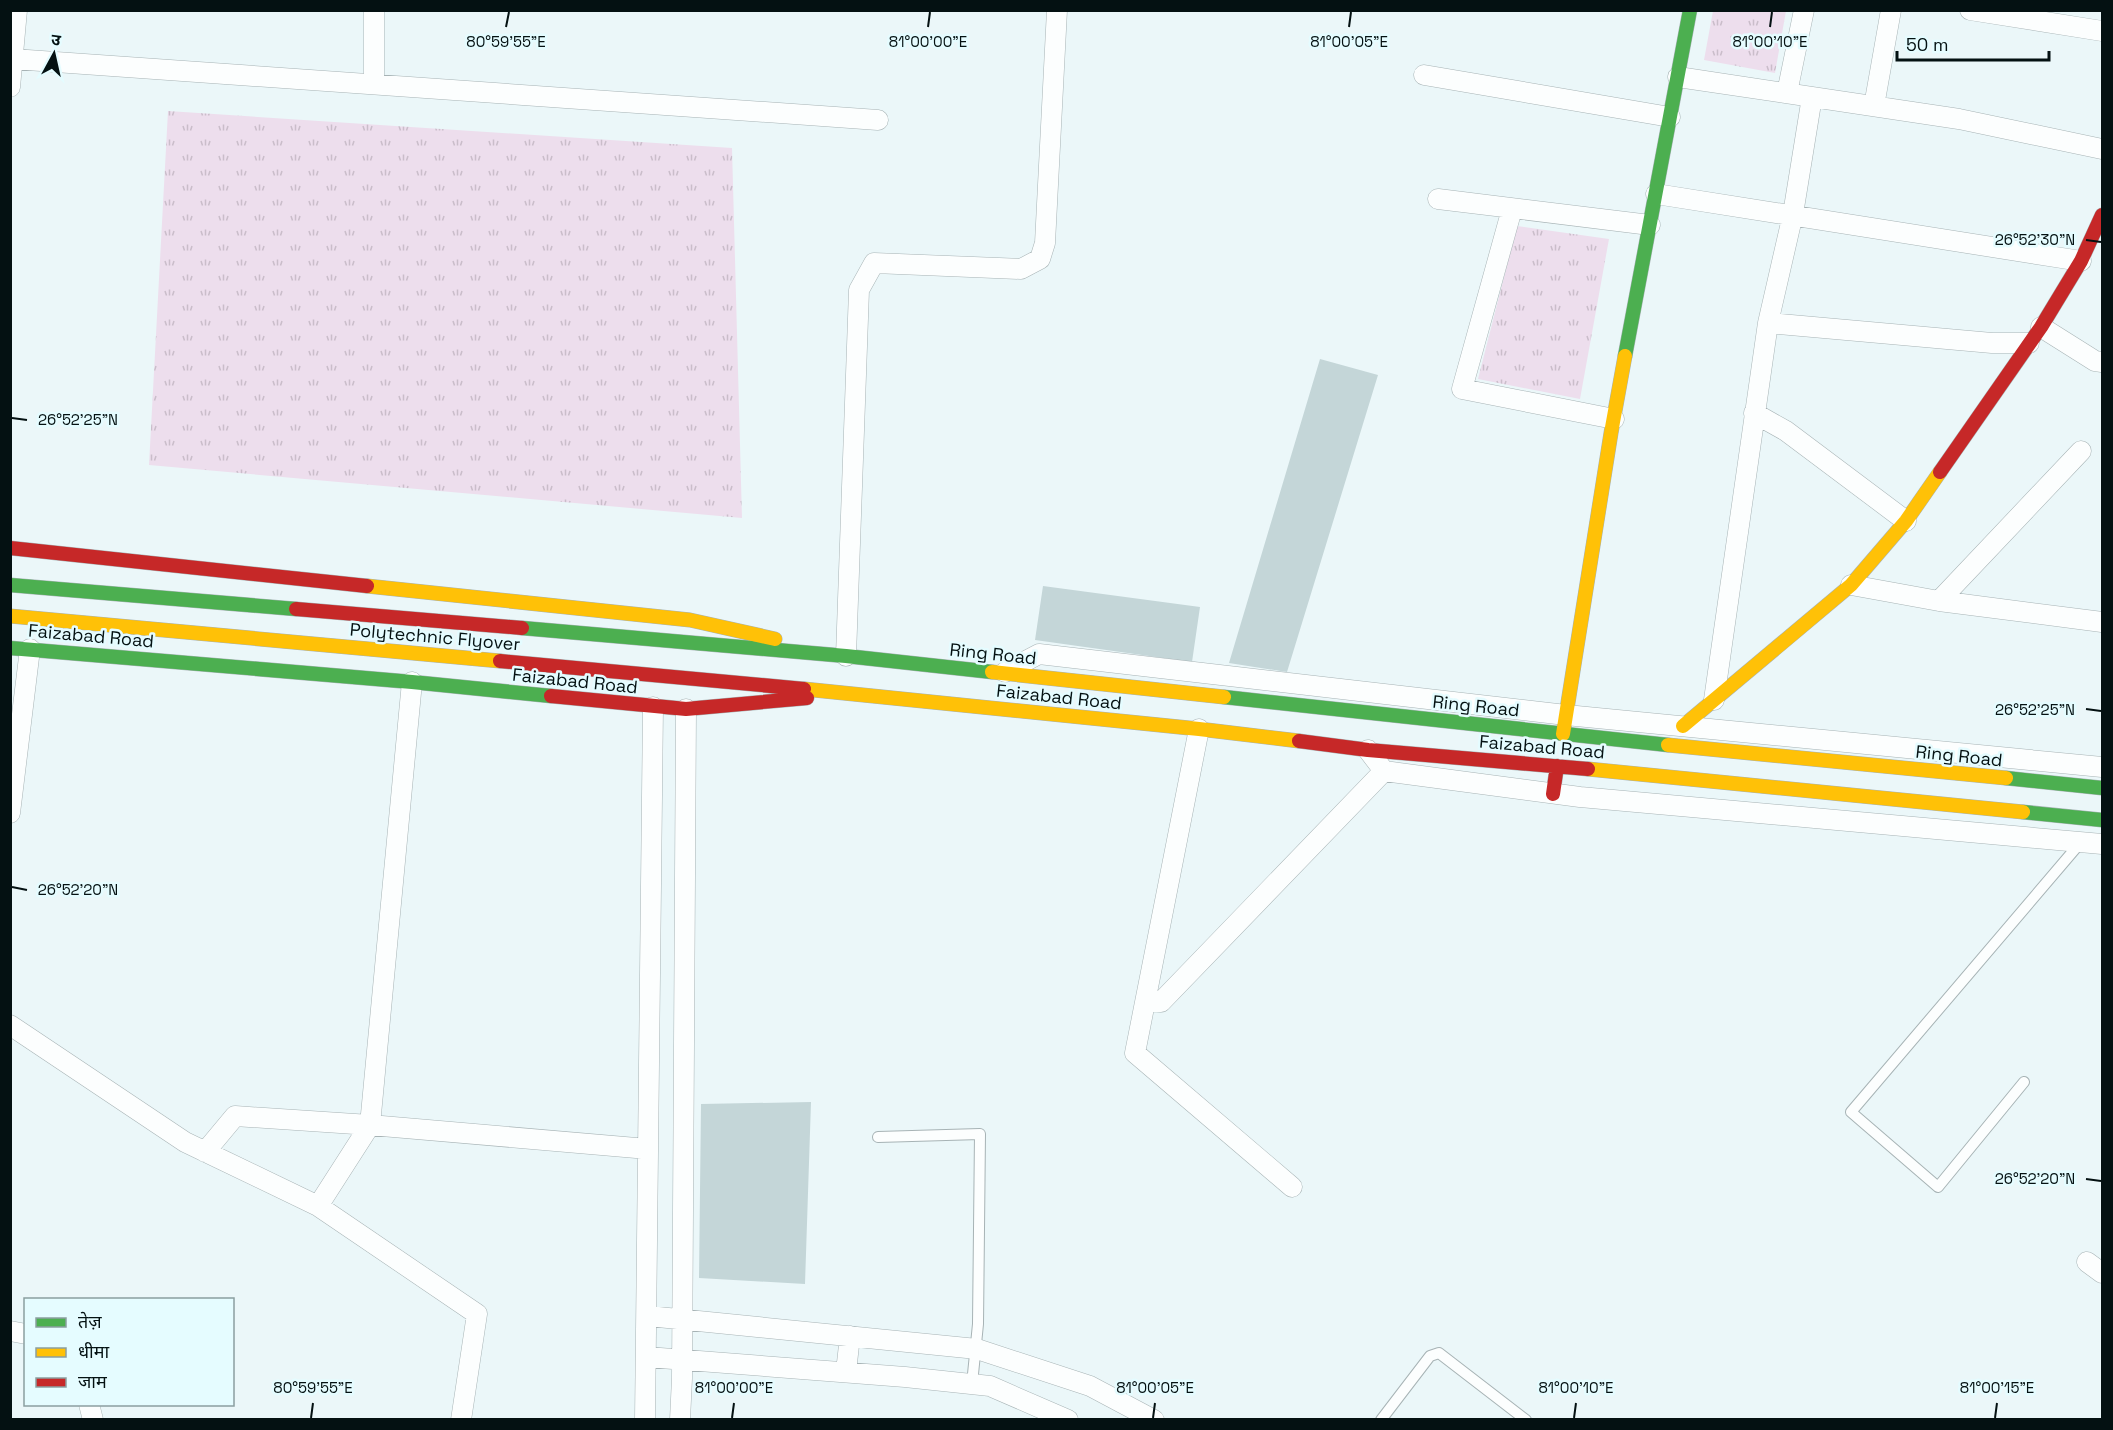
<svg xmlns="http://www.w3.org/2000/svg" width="2113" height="1430" font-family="'Space Grotesk','Noto Sans Devanagari',sans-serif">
  <defs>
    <pattern id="grass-tufts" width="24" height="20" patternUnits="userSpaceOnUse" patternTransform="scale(1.5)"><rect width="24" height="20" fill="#eddeed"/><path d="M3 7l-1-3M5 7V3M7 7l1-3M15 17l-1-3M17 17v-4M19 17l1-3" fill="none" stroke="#cabdca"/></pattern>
  </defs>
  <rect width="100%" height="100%" fill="#ebf7f9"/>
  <path fill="url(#grass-tufts)" d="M 1713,11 L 1786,11 L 1775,73 L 1704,60 Z
    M 168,111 L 732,148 L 742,518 L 149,465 Z
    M 1517,226 L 1609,239 L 1580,399 L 1478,379 Z"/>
  <path fill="#c4d6d8" d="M 1320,359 L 1378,375 L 1287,672 L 1229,663 Z
    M 1043,586 L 1200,607 L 1192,662 L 1035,640 Z
    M 811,1102 L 805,1284 L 699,1278 L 701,1104 Z"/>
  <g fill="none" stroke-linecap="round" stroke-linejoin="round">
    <defs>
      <path id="lane" d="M 2024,1082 L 1938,1187 L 1851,1112 L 2081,842
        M 878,1137 L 980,1134 L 978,1324 L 972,1384
        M 1381,1420 L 1430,1356 L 1439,1353 L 1526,1420"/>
      <path id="street" d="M 1970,10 L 2102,31
        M 13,59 L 878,120
        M 1424,75 L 1670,117
        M 1678,77 L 1959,119 L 2102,149
        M 374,84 L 374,10
        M 10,87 L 17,10
        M 1787,93 L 1804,10
        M 1874,106 L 1891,10
        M 1656,194 L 2081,261
        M 1438,199 L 1650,225
        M 1512,209 L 1462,389 L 1614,419
        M 1768,323 L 1992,343 L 2029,343
        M 2041,327 L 2095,361 L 2102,362
        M 1754,413 L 1786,431 L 1906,521
        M 1851,585 L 1939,601 L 2102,622
        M 1939,601 L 2081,451
        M 846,656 L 859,290 L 874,263 L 1021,269 L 1040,259 L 1045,243 L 1057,10
        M 1005,672 L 1039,654 L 1566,715 L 2102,767
        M 412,682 L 370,1125 L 648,1149
        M 1714,700 L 1768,323 L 1793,214 L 1812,97
        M 1199,729 L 1135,1053 L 1292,1187
        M 1368,750 L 1384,771 L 1580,797 L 2102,844
        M 10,813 L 30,649
        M 1146,1001 L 1161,1002 L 1384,771
        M 10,1025 L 185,1142 L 318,1206
        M 205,1152 L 235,1116 L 370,1125 L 318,1206 L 477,1314 L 461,1420
        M 2087,1262 L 2102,1273
        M 648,1316 L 977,1349 L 1090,1386 L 1154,1420
        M 10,1331 L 26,1334
        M 647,1357 L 905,1377 L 990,1386 L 1068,1420
        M 846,1372 L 850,1336
        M 89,1404 L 93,1420
        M 645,1420 L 653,707
        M 680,1420 L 682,1378 L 686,709"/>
      <path id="fast" d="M 1625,356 L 1690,10
        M 10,585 L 296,609
        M 522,628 L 846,656 L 992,672
        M 10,648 L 412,682 L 551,696
        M 1224,697 L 1668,745
        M 2006,778 L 2102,788
        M 2023,812 L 2102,820"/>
      <path id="slow" d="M 367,586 L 690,620 L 775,639
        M 10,616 L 500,661
        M 992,672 L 1224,697
        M 804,689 L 1199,729 L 1299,741
        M 1683,726 L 1851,585 L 1906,521 L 1940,472
        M 1563,734 L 1611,433 L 1625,356
        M 1668,745 L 2006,778
        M 1588,769 L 2023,812"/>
      <path id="jam" d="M 1940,472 L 2041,327 L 2081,261 L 2102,215
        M 10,548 L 367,586
        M 296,609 L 522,628
        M 500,661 L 804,689
        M 551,696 L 686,709 L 807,698
        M 1299,741 L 1368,750 L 1588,769
        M 1553,794 L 1557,766"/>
    </defs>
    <use href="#lane" stroke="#a7b3b5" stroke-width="12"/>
    <use href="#street" stroke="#a7b3b5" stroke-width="21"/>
    <use href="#fast" stroke="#a7b3b5" stroke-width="15"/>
    <use href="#slow" stroke="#a7b3b5" stroke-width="15"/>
    <use href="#jam" stroke="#a7b3b5" stroke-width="15"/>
    <use href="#lane" stroke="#fcfefe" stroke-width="10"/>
    <use href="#street" stroke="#fcfefe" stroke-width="20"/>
    <use href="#fast" stroke="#4caf50" stroke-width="14"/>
    <use href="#slow" stroke="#ffc107" stroke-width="14"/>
    <use href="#jam" stroke="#c62828" stroke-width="14"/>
  </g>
  <path fill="none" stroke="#041112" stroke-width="2" d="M 506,27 L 509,12M 928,27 L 930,12M 1349,27 L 1351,12M 1770,27 L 1772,12M 2086,240 L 2101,242M 12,418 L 27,420M 2086,709 L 2101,711M 12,887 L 27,890M 2086,1179 L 2101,1181M 311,1418 L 313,1403M 732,1418 L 734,1403M 1153,1418 L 1155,1403M 1574,1418 L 1576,1403M 1995,1418 L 1997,1403"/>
  <g text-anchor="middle" stroke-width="5" stroke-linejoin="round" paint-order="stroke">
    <g font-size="18" fill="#041112" stroke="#e5fcff">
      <text transform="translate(91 636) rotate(5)" y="6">Faizabad Road</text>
      <text transform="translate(435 637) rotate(5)" y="6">Polytechnic Flyover</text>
      <text transform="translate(993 654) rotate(6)" y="6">Ring Road</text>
      <text transform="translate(575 681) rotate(6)" y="6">Faizabad Road</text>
      <text transform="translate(1059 697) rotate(6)" y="6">Faizabad Road</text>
      <text transform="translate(1476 706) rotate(6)" y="6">Ring Road</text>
      <text transform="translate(1542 747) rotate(5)" y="6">Faizabad Road</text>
      <text transform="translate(1959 756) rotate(6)" y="6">Ring Road</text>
    </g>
  </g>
  <g font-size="15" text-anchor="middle" fill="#041112" stroke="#e5fcff" stroke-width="5" stroke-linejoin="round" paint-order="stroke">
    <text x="506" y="47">80°59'55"E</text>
    <text x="928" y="47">81°00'00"E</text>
    <text x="1349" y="47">81°00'05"E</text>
    <text x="1770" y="47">81°00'10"E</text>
    <text x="2035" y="245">26°52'30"N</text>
    <text x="78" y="425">26°52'25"N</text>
    <text x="2035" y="715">26°52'25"N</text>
    <text x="78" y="895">26°52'20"N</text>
    <text x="2035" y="1184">26°52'20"N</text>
    <text x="313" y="1393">80°59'55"E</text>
    <text x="734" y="1393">81°00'00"E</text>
    <text x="1155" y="1393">81°00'05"E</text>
    <text x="1576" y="1393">81°00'10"E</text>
    <text x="1997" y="1393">81°00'15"E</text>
  </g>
  <rect width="2113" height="1430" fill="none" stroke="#041112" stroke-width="24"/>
  <rect x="24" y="1298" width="210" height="108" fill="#e5fcff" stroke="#8b9ea0" stroke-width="1.5"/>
  <rect x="36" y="1318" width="30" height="9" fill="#4caf50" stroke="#8b9ea0" stroke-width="1.5"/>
  <text x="78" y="1328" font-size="18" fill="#041112">तेज़</text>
  <rect x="36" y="1348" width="30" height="9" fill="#ffc107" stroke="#8b9ea0" stroke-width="1.5"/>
  <text x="78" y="1358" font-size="18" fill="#041112">धीमा</text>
  <rect x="36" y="1378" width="30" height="9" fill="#c62828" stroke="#8b9ea0" stroke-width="1.5"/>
  <text x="78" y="1388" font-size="18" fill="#041112">जाम</text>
  <g transform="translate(54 54) rotate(8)" stroke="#e5fcff" stroke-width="4.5" paint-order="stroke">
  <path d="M0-4.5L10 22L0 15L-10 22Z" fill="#041112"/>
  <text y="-9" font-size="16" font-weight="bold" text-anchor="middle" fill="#041112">उ</text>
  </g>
  <path d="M1897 51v9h152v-9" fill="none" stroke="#041112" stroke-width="3"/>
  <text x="1906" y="51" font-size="18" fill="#041112" stroke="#e5fcff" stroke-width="4.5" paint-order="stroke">50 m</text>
</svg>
